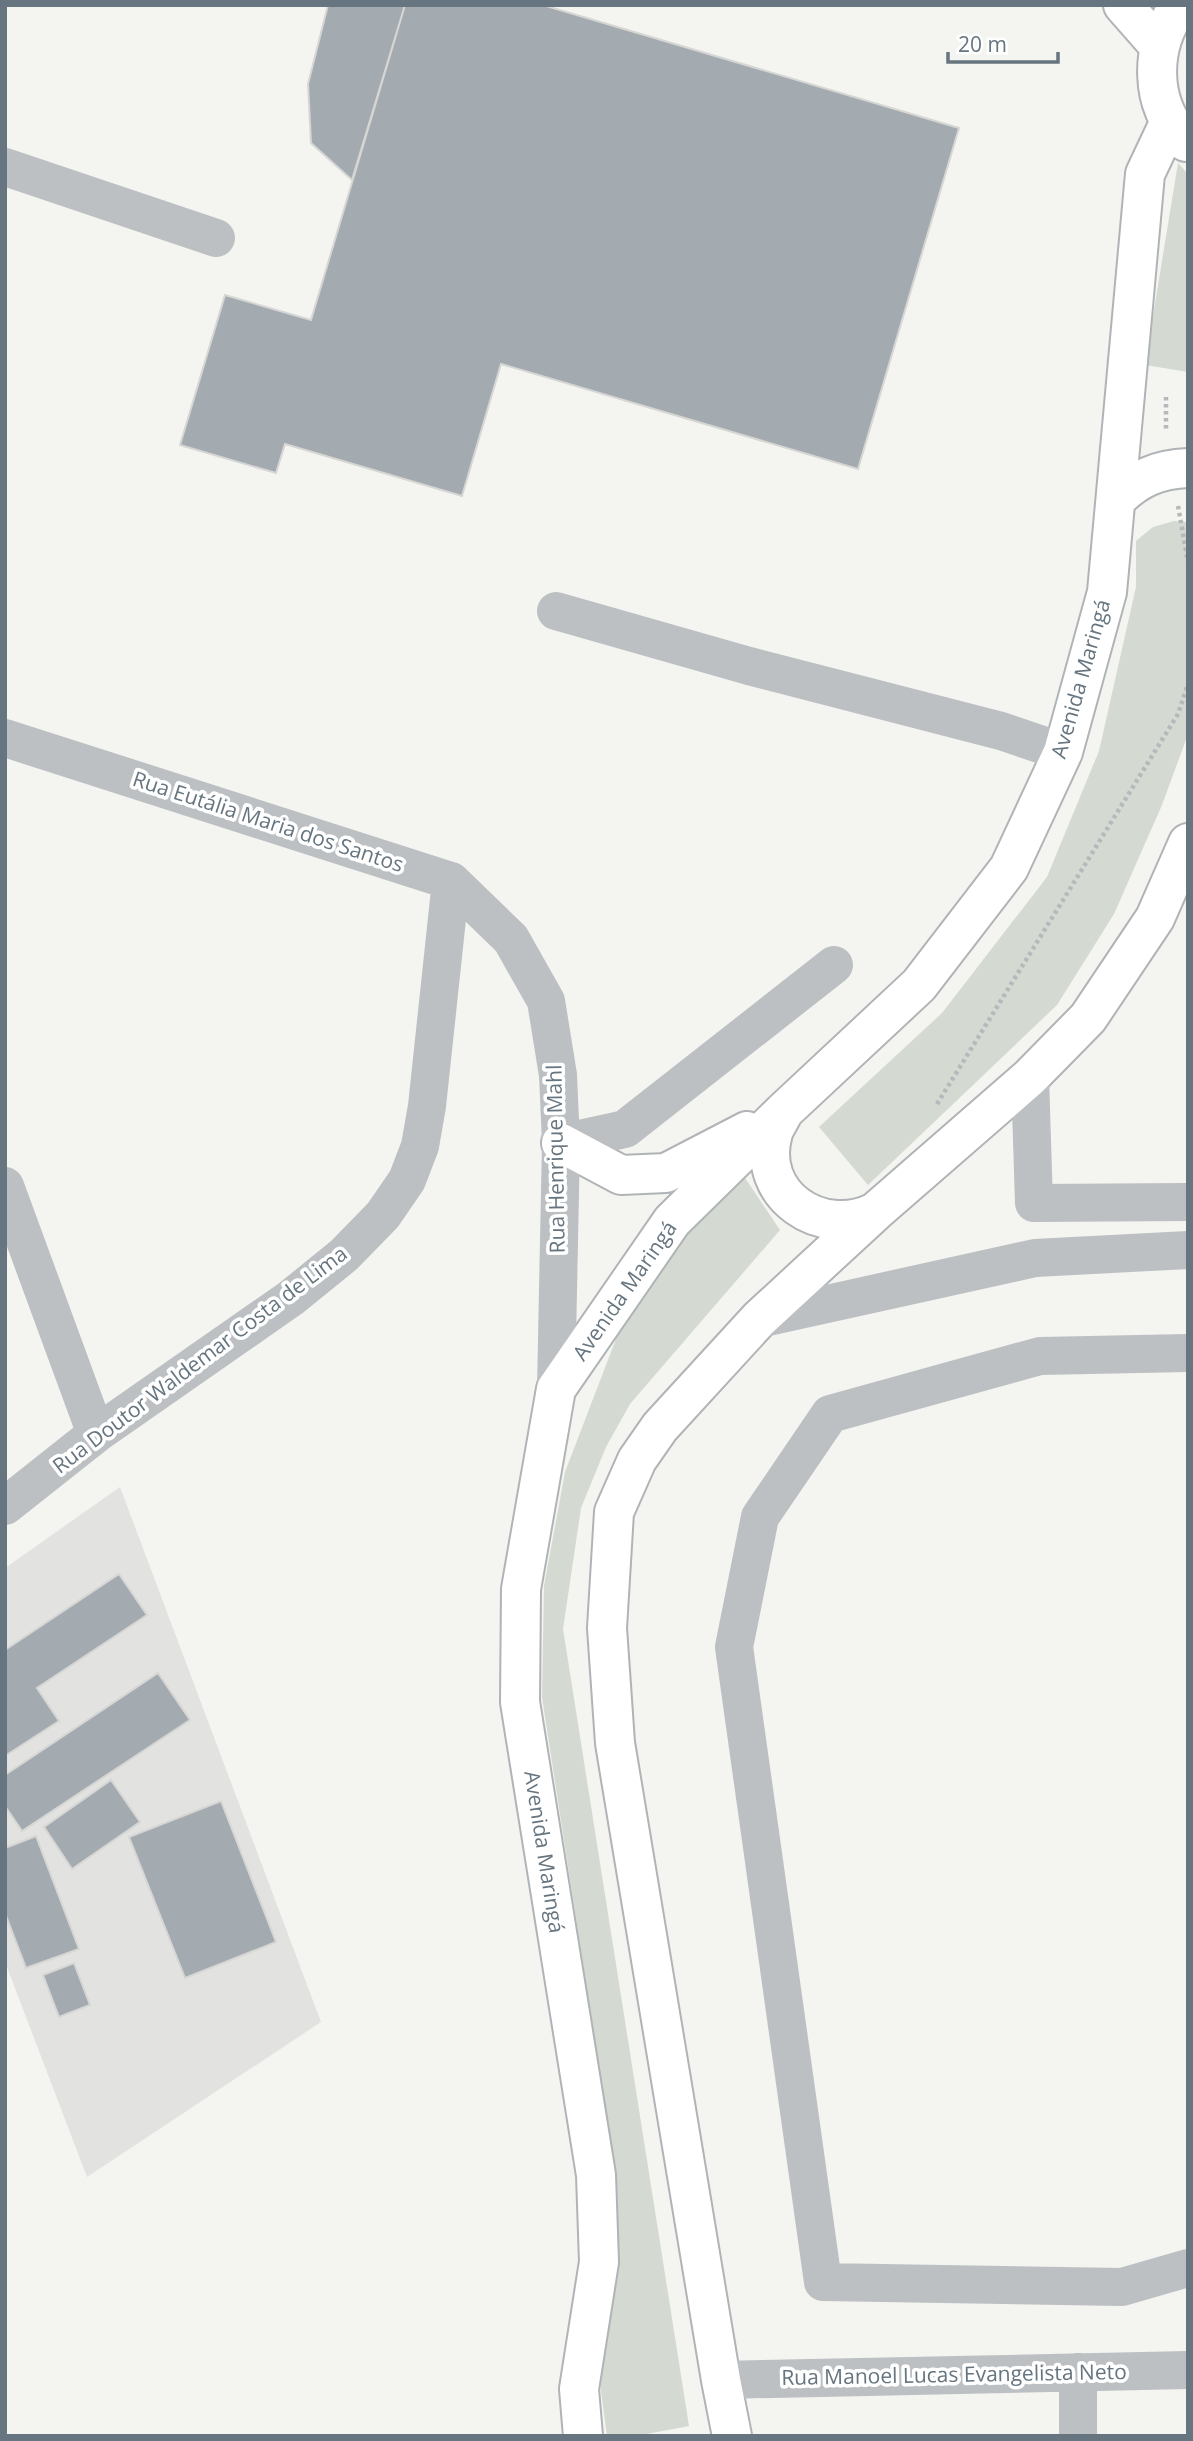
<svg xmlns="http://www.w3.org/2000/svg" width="1193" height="2441" font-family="'Open Sans',sans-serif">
  <rect width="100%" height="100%" fill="#f4f4f1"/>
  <path fill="#e2e3e1" d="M 120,1487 L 321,2022 L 87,2177 L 5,1962 L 5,1568 Z"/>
  <path fill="#d4d9d1" d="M 1178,163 L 1188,174 L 1188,372 L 1145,365 Z
    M 1174,521 L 1188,522 L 1188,734 L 1162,805 L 1114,914 L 1057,1005 L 868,1185 L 819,1127 L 942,1013 L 1047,877 L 1099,751 L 1136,587 L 1136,541 L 1153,527 Z
    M 743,1175 L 780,1230 L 630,1404 L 606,1447 L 581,1508 L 563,1629 L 689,2426 L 636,2436 L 607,2436 L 600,2383 L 619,2260 L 615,2172 L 542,1697 L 544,1586 L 565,1472 L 621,1326 L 683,1228 Z"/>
  <path fill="#a4abb0" stroke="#d6d6d4" stroke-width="2" d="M 328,5 L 405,5 L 352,180 L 311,143 L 308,84 Z
    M 405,5 L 543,5 L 959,128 L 858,469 L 501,364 L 462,496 L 285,444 L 276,473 L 180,445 L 225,295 L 311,320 Z
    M 119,1574 L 147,1615 L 37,1688 L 59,1721 L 5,1756 L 5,1650 Z
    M 158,1673 L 190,1720 L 22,1831 L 5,1806 L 5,1775 Z
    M 111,1780 L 140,1822 L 72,1869 L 44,1827 Z
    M 221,1801 L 276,1942 L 185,1978 L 129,1837 Z
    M 36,1836 L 79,1949 L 26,1968 L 5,1913 L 5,1848 Z
    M 74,1963 L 90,2005 L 59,2017 L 43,1975 Z"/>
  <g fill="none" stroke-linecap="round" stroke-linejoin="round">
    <defs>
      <path id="major" d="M 1123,5 L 1159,46
        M 1180,5 C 1149,46 1148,104 1186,142
        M 1116,500 C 1136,479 1158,469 1188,468
        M 783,1113 C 780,1120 775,1126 773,1133 C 755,1195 821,1239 875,1212
        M 561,1143 L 621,1175 L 666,1173 L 747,1131
        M 583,2436 L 579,2389 L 599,2262 L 596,2175 L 520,1702 L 521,1589 L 556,1389 L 672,1221 L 783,1112 L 919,985 L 1009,868 L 1063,752 L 1107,592 L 1145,174 L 1170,121
        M 732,2436 L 721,2380 L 615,1743 L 607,1628 L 614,1512 L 637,1460 L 660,1427 L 759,1319 L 875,1212 L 1030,1077 L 1088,1018 L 1155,918 L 1188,843"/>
    </defs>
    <use href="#major" stroke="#b0b4b7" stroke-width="42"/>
    <path stroke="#b6b9bb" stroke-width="4.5" stroke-dasharray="3.5 3.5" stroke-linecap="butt" d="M 1166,397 L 1166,431
      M 1178,506 L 1188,562
      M 937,1104 L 1178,714 L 1188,684"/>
    <path stroke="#bcc0c3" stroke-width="38" d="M 5,167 L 216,238
      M 556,611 L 749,666 L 1001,731 L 1063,752
      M 5,738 L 451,881 L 511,939 L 546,1001 L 558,1075 L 561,1143 L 556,1389
      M 1030,1077 L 1034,1203 L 1188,1202
      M 561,1143 L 625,1129 L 834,965
      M 5,1186 L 96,1434
      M 759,1319 L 1035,1258 L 1188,1250
      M 1188,1353 L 1040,1356 L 830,1414 L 760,1517 L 734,1647 L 823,2282 L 1122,2287 L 1188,2268
      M 5,1506 L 96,1434 L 291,1298 L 344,1255 L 383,1215 L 407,1180 L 420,1146 L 427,1106 L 451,881
      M 721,2380 L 1188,2370
      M 1078,2436 L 1078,2372"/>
    <use href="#major" stroke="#fff" stroke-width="38"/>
  </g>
  <g text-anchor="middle" stroke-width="7" stroke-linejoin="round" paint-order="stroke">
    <g font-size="21" fill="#66757f" stroke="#fff">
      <text transform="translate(1081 679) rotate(-74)" y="7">Avenida Maringá</text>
      <text transform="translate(268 822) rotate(18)" y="7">Rua Eutália Maria dos Santos</text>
      <text transform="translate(556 1159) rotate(-91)" y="7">Rua Henrique Mahl</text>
      <text transform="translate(625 1291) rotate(-55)" y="7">Avenida Maringá</text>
      <text transform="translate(200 1360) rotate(-37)" y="7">Rua Doutor Waldemar Costa de Lima</text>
      <text transform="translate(544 1852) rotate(81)" y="7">Avenida Maringá</text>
      <text transform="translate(954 2375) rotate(-1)" y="7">Rua Manoel Lucas Evangelista Neto</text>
    </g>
  </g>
  <rect width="1193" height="2441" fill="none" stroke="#66757f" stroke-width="14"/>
  <path d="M948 52v10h110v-10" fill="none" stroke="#66757f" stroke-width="3.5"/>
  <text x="958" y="52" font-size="21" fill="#66757f" stroke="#ffffff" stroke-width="5" paint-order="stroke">20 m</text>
</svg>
